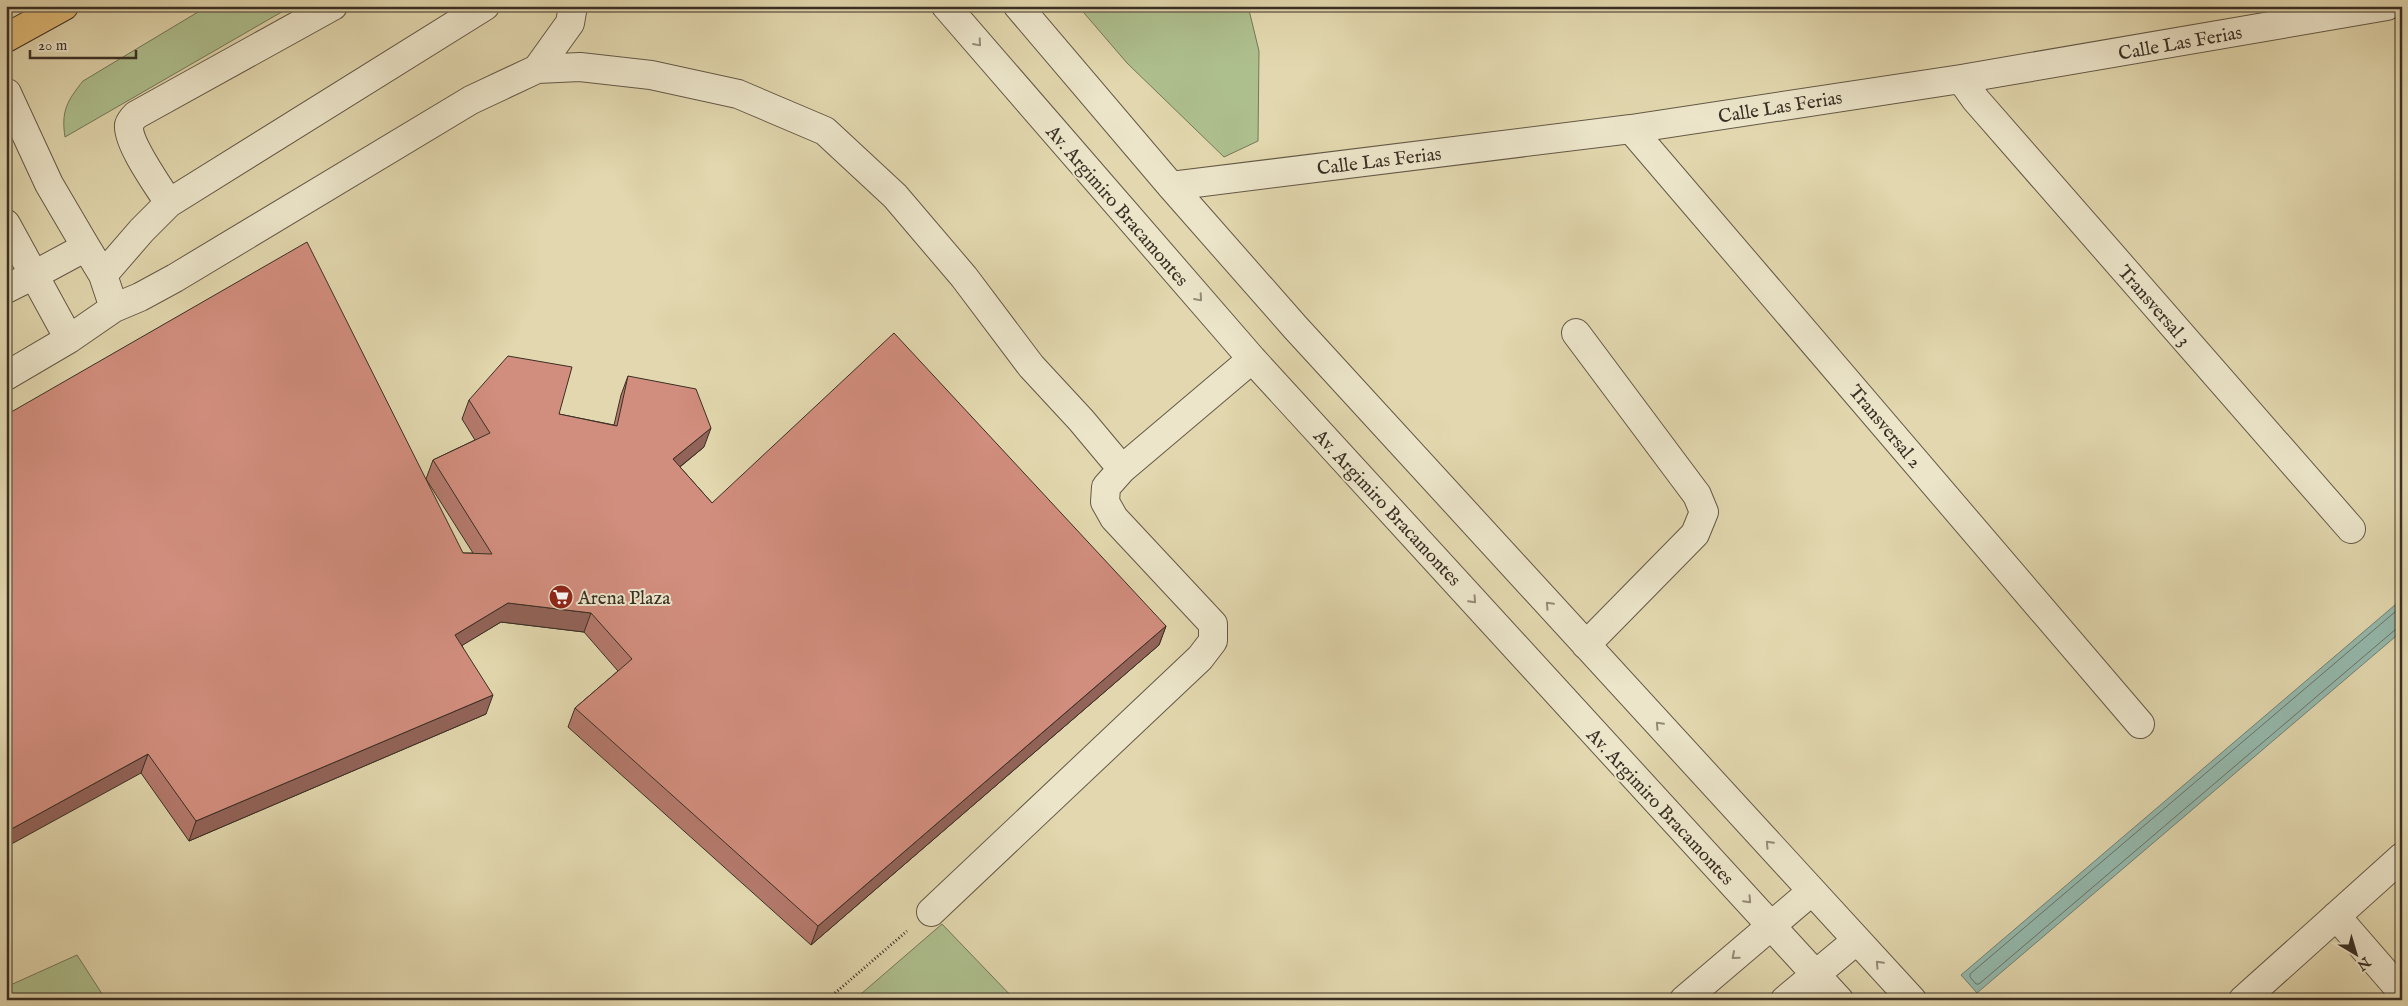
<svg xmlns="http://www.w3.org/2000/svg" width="2408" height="1006" font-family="'IM FELL English',serif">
  <rect width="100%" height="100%" fill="#e2d7ae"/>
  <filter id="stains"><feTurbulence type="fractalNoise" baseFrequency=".004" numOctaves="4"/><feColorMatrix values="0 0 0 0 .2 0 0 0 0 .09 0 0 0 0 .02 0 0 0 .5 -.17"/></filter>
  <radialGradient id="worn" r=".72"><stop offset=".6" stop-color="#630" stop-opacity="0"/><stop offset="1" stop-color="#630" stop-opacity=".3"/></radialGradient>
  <path fill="#aebf8e" stroke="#747759" d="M 208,6 L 292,6 L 65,137 C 61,111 67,101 83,81 Z
    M 1078,6 L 1248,6 L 1259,51 L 1258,141 L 1224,157 L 1127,63 Z
    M 942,924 L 1015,1000 L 854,1000 Z
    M 77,955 L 106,1000 L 6,1000 L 6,987 Z"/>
  <path fill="#95b9ad" stroke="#718276" d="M 2402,599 L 2402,631 L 1977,993 L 1961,975 Z"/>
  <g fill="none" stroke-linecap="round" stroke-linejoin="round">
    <path stroke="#687468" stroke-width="1" d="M 2402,606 L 1970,974 L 1970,977 L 1976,984 L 1979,984 L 2396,629 L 2402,628"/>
    <defs>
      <path id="minor" d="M 946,6 L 1252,359 L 1839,1000
        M 1018,6 L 1171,186 L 1295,327 L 1912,1000
        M 537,69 L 570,23 L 573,6
        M 1961,79 L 1976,100 L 2351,529
        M 7,93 L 49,184 L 86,247
        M 1631,129 L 2140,724
        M 1171,186 L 1631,129 L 1961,79 L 2387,6
        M 169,203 L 485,6
        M 6,224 L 34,275 L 6,289
        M 103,275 L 142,230 L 169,203 C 159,187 127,143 129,125 C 130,121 133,118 136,115 L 333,6
        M 114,308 L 103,275 L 86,247 L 34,275 L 69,339 L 114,308 L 140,297 L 175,278 L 471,100 L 537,69 L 580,67 L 651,75 L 738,94 L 825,131 L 895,196 L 964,277 L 1031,366 L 1081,420 L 1122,469
        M 1576,333 L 1697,495 L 1704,512 L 1695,534 L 1586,645
        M 6,376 L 69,339
        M 931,912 L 1200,658 L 1213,641 L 1213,624 L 1114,518 L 1105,502 L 1106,487 L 1122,469 L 1252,359
        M 2336,916 L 2402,992
        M 1684,1000 L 1812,891
        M 1785,1000 L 1857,940
        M 2243,1000 L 2402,857"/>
      <path id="major" d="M 6,38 L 64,6"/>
    </defs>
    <use href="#minor" stroke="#645946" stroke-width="30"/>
    <use href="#major" stroke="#3a2f24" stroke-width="30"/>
    <path stroke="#3a2f24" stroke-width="3" stroke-dasharray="1 2.5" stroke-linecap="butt" d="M 96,11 L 107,6
      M 827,1000 L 907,931"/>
    <use href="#minor" stroke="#ece5ca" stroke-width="28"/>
    <use href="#major" stroke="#e1bc77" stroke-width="28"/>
  </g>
  <path fill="#b4796c" stroke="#3a2f24" d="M 628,376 L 704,447 L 680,467 L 712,503 L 1166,626 L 1159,645 L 811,945 L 568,727 L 575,708 L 618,671 L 584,632 L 501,622 L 462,645 L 486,714 L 189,841 L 141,773 L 6,415 L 463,553 L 473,553 L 426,479 L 433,460 L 475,440 L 462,419 L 469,400 L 559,414 L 614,425 L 621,395 Z"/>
  <path fill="#926358" stroke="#3a2f24" d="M 711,428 L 704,447 L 666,478 L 673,459 Z
    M 508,603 L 591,613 L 584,632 L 501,622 L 448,654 L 455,635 Z
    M 1166,626 L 1159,645 L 811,945 L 818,926 Z
    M 493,695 L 486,714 L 189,841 L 196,821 Z
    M 148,754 L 141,773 L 6,847 L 6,832 Z"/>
  <path fill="#d18d7d" stroke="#3a2f24" d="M 307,242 L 463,553 L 492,554 L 433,460 L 490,433 L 469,400 L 508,356 L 572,367 L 559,414 L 617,426 L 628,376 L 696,389 L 711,428 L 673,459 L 712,503 L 894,333 L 1166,626 L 818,926 L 575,708 L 632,659 L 591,613 L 508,603 L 455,635 L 493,695 L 196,821 L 148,754 L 6,832 L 6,415 Z"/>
  <defs><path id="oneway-chevron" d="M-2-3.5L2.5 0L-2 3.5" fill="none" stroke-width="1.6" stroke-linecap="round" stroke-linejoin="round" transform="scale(1.25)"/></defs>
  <g stroke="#938a77">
    <use href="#oneway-chevron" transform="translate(978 43) rotate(49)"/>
    <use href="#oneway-chevron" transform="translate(1199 298) rotate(49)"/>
    <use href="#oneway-chevron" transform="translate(1473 600) rotate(47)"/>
    <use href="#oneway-chevron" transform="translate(1549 605) rotate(-133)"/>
    <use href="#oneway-chevron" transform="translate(1659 725) rotate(-133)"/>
    <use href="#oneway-chevron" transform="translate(1769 844) rotate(-133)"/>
    <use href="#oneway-chevron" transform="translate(1748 900) rotate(47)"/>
    <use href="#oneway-chevron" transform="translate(1735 956) rotate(139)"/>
    <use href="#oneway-chevron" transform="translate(1879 964) rotate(-133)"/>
  </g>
  <defs>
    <symbol id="supermarket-disc" viewBox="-11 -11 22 22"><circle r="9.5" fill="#8f2418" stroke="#ece5ca"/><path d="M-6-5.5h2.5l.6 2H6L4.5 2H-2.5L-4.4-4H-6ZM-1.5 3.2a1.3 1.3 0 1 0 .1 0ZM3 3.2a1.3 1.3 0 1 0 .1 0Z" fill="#fff"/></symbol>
  </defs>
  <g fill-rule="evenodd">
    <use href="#supermarket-disc" x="547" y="583" width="28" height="28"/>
  </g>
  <g text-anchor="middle" stroke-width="4" stroke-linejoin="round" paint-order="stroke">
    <g font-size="19" fill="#3a2f24" stroke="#ece5ca">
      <text transform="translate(2180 42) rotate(-10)" y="7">Calle Las Ferias</text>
      <text transform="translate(1780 106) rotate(-9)" y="7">Calle Las Ferias</text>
      <text transform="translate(1379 160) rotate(-7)" y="7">Calle Las Ferias</text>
      <text transform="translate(1118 205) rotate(49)" y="7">Av. Argimiro Bracamontes</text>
      <text transform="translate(2155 305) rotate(49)" y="7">Transversal 3</text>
      <text transform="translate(1886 426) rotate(50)" y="7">Transversal 2</text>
      <text transform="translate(1388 507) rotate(47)" y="7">Av. Argimiro Bracamontes</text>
      <text transform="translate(1661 806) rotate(47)" y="7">Av. Argimiro Bracamontes</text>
    </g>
    <g font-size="19" fill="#3a2f24" stroke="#ece5ca" text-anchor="start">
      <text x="578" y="604">Arena Plaza</text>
    </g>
  </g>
  <rect width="2408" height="1006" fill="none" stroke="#e2d7ae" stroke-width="25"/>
  <rect x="8" y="8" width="2393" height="991" fill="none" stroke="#3a2f24" stroke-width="2.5"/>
  <rect x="12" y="12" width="2383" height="981" fill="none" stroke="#3a2f24"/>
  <g transform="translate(2356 954) rotate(142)" stroke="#ece5ca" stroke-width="4" paint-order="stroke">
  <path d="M0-4L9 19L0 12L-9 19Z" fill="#3a2f24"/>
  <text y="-8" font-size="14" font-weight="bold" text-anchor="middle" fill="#3a2f24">N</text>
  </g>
  <path d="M30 50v8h106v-8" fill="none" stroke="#3a2f24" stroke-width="2.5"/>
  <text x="38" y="50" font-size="15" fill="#3a2f24" stroke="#ece5ca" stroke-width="4" paint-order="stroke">20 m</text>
  <rect width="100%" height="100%" filter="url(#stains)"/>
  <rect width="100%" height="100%" fill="url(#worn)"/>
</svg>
